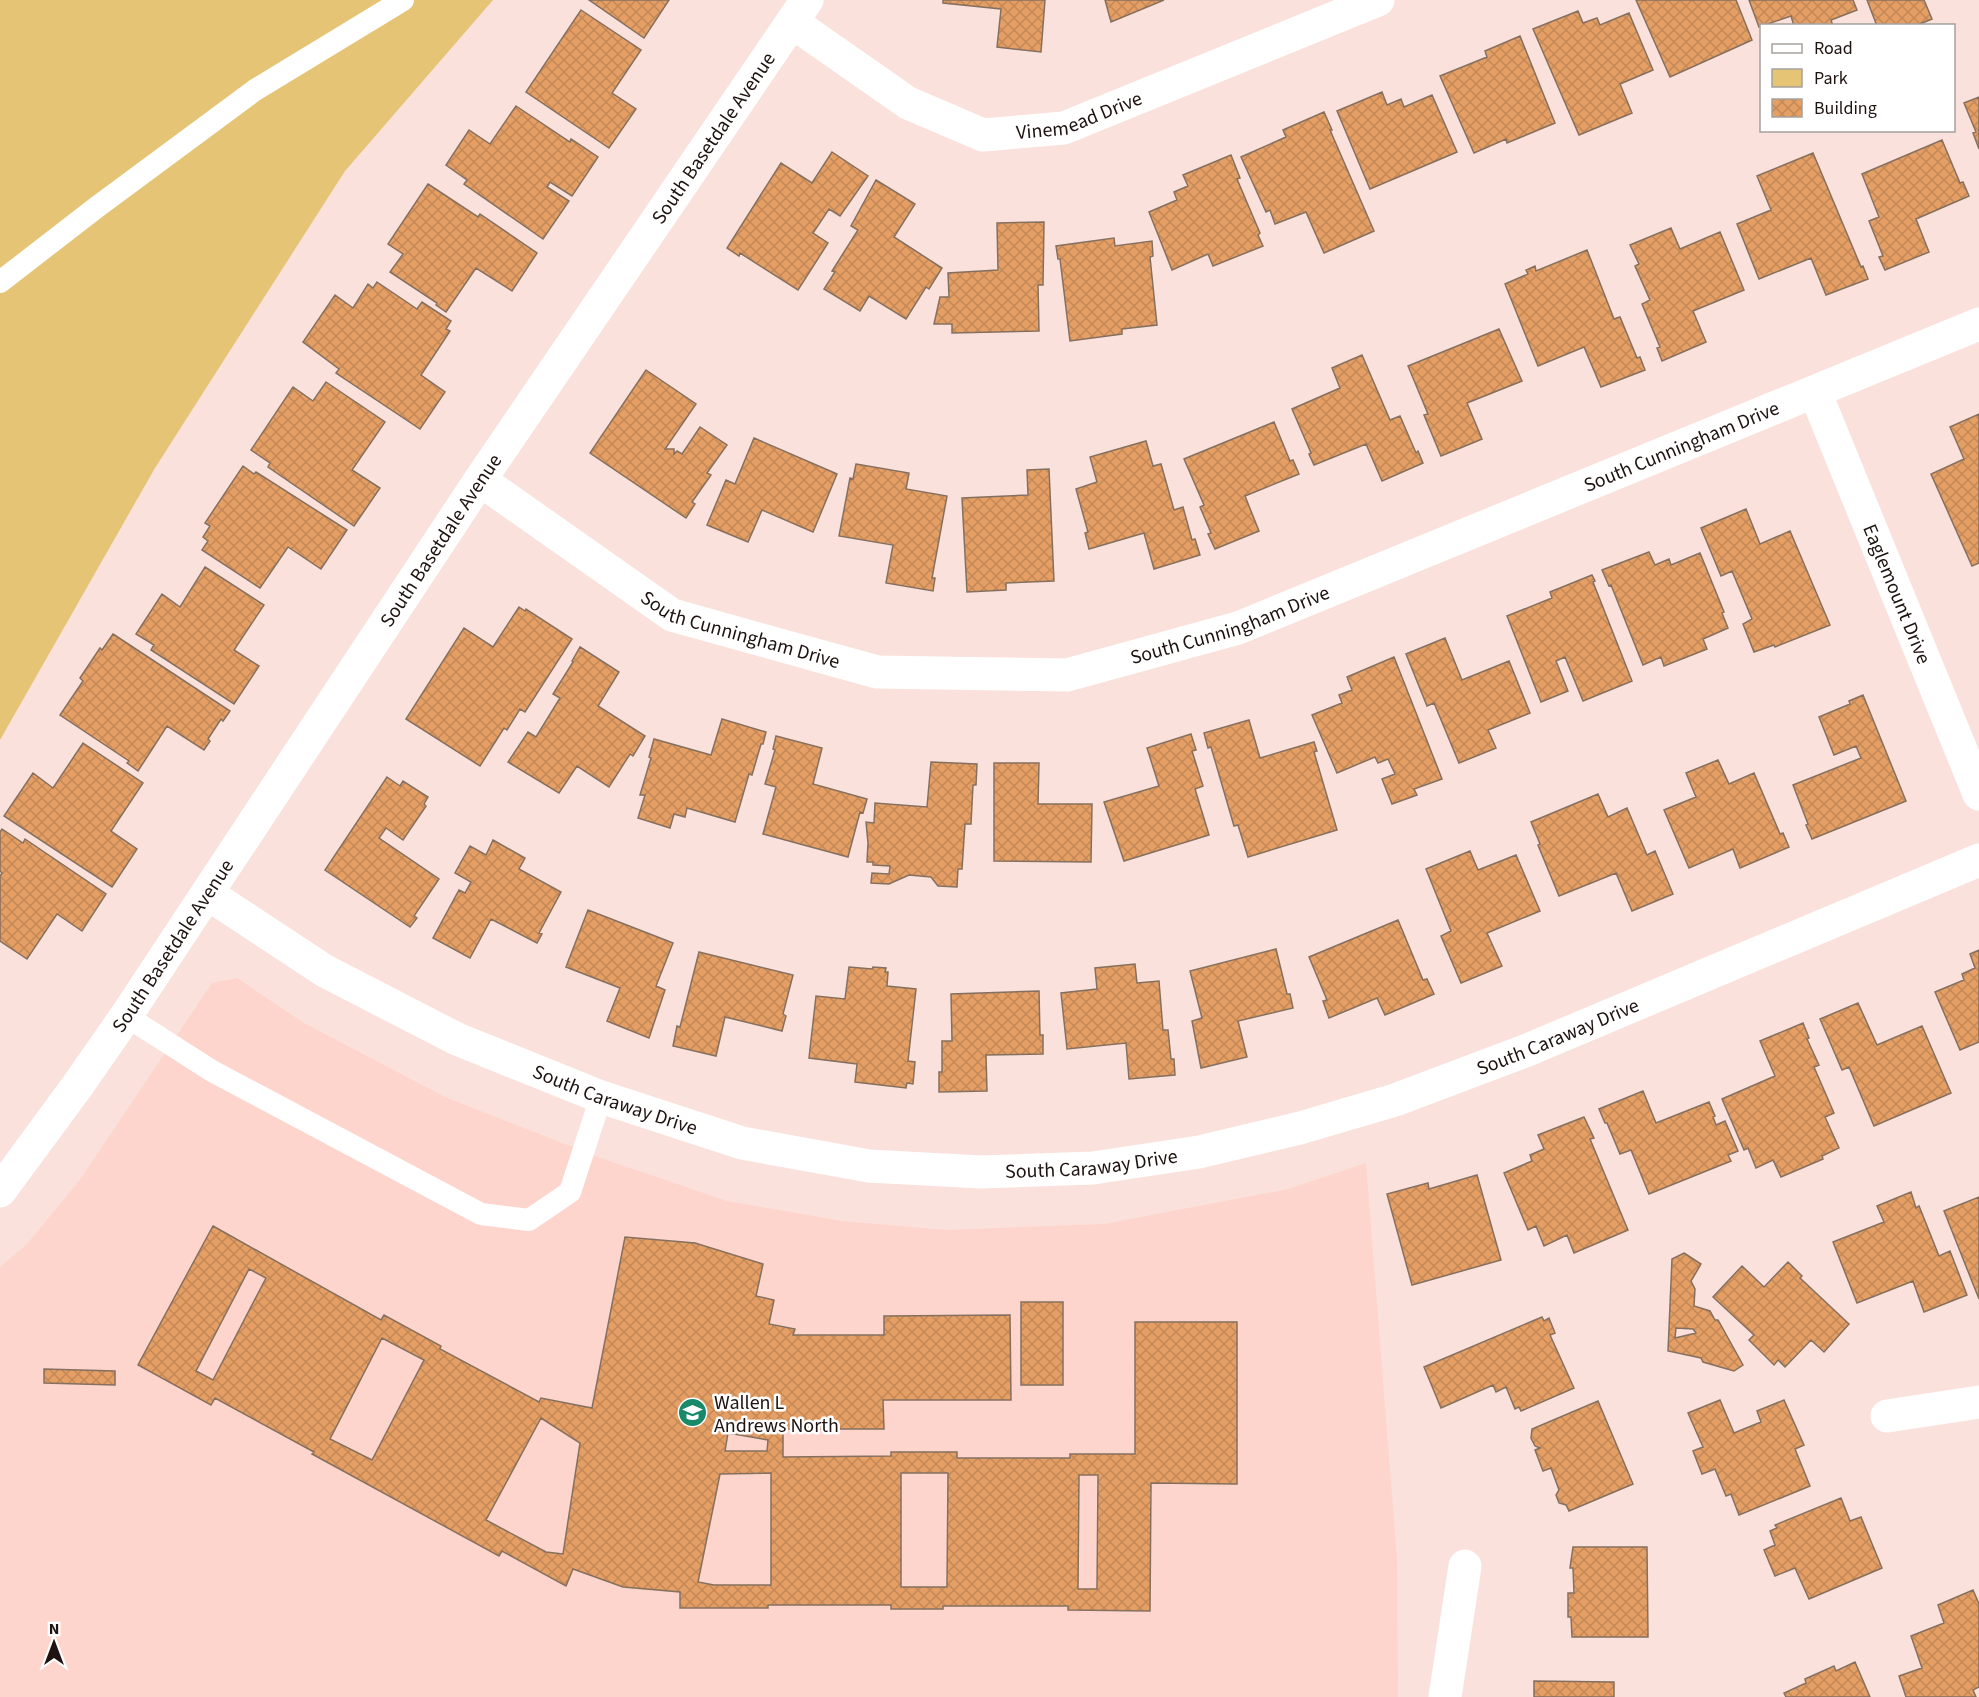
<svg xmlns="http://www.w3.org/2000/svg" width="1979" height="1697" font-family="'Source Sans 3',sans-serif">
  <defs>
    <pattern id="building-cross-hatch" width="8" height="8" patternUnits="userSpaceOnUse" patternTransform="scale(1.5)"><rect width="8" height="8" fill="#e59f65"/><path d="M0 0l8 8M0 8l8-8" fill="none" stroke="#c48857"/></pattern>
  </defs>
  <rect width="100%" height="100%" fill="#fbe1db"/>
  <path fill="#fed5cc" d="M 237,978 L 304,1023 L 445,1097 L 598,1157 L 727,1201 L 842,1221 L 946,1230 L 1104,1224 L 1288,1189 L 1366,1163 L 1397,1559 L 1398,1697 L 0,1697 L 0,1267 L 27,1244 L 79,1181 L 212,983 Z"/>
  <path fill="#e6c475" d="M 0,0 L 493,0 L 345,171 L 155,468 L 0,740 Z"/>
  <path fill="url(#building-cross-hatch)" stroke="#85705f" stroke-width="1.5" fill-rule="evenodd" d="M 589,0 L 669,0 L 644,38 Z
    M 943,0 L 1045,0 L 1041,52 L 997,47 L 1001,9 L 943,3 Z
    M 1105,0 L 1164,0 L 1111,22 Z
    M 1636,0 L 1736,0 L 1752,40 L 1670,77 Z
    M 1749,0 L 1853,0 L 1857,10 L 1831,20 L 1833,26 L 1794,26 L 1791,16 L 1759,27 Z
    M 1867,0 L 1924,0 L 1932,19 L 1915,26 L 1877,26 Z
    M 581,10 L 641,50 L 612,93 L 636,109 L 609,148 L 526,92 Z
    M 1578,11 L 1583,23 L 1597,18 L 1600,25 L 1629,13 L 1653,70 L 1620,84 L 1632,113 L 1579,135 L 1533,29 Z
    M 1520,36 L 1555,123 L 1507,143 L 1506,139 L 1474,153 L 1440,76 L 1487,57 L 1485,51 Z
    M 1382,92 L 1387,105 L 1401,99 L 1404,107 L 1432,95 L 1457,152 L 1370,189 L 1337,111 Z
    M 1979,97 L 1979,149 L 1973,133 L 1976,132 L 1964,103 Z
    M 516,106 L 570,142 L 571,139 L 598,157 L 572,196 L 550,182 L 547,187 L 569,201 L 543,239 L 464,184 L 467,180 L 446,165 L 469,130 L 490,144 Z
    M 1324,112 L 1332,130 L 1330,130 L 1374,231 L 1324,253 L 1306,212 L 1275,224 L 1270,210 L 1266,212 L 1241,157 L 1286,137 L 1283,130 Z
    M 1942,140 L 1960,183 L 1963,182 L 1969,196 L 1916,219 L 1929,252 L 1885,270 L 1879,257 L 1883,256 L 1869,221 L 1879,217 L 1862,174 Z
    M 832,152 L 868,176 L 840,216 L 829,209 L 813,233 L 828,243 L 798,290 L 740,253 L 739,256 L 727,248 L 781,163 L 812,183 Z
    M 1813,153 L 1861,267 L 1863,266 L 1868,279 L 1826,295 L 1811,258 L 1759,279 L 1737,224 L 1771,210 L 1757,176 Z
    M 1231,155 L 1240,178 L 1237,179 L 1260,233 L 1258,235 L 1263,246 L 1213,266 L 1208,254 L 1172,270 L 1149,212 L 1177,200 L 1174,192 L 1188,186 L 1183,175 Z
    M 876,180 L 915,204 L 894,237 L 942,268 L 929,289 L 926,287 L 906,319 L 869,296 L 860,311 L 824,289 L 835,272 L 832,271 L 858,230 L 851,226 Z
    M 428,184 L 478,217 L 480,214 L 537,253 L 512,291 L 476,268 L 446,312 L 436,305 L 437,303 L 390,272 L 403,254 L 388,244 Z
    M 1044,222 L 1043,285 L 1038,285 L 1039,331 L 952,333 L 952,324 L 934,324 L 940,297 L 949,297 L 948,273 L 998,270 L 997,223 Z
    M 1671,228 L 1680,249 L 1720,232 L 1744,290 L 1693,311 L 1706,342 L 1662,361 L 1657,348 L 1660,347 L 1642,304 L 1650,300 L 1635,266 L 1639,264 L 1630,245 Z
    M 1114,238 L 1115,246 L 1152,241 L 1153,256 L 1150,257 L 1157,325 L 1122,329 L 1122,334 L 1070,341 L 1060,259 L 1058,259 L 1056,246 Z
    M 1587,250 L 1614,319 L 1620,317 L 1637,358 L 1640,357 L 1645,370 L 1601,387 L 1584,347 L 1538,366 L 1505,284 L 1528,274 L 1526,270 L 1535,266 L 1536,271 Z
    M 377,282 L 417,309 L 422,302 L 451,321 L 446,329 L 450,331 L 421,375 L 445,392 L 420,429 L 336,373 L 339,369 L 303,342 L 335,295 L 353,308 L 368,284 L 373,288 Z
    M 1499,329 L 1522,381 L 1467,403 L 1482,439 L 1441,456 L 1424,415 L 1428,414 L 1408,366 Z
    M 1362,355 L 1390,420 L 1400,416 L 1416,453 L 1418,451 L 1423,463 L 1382,481 L 1366,444 L 1314,465 L 1309,454 L 1311,453 L 1292,409 L 1340,388 L 1332,368 Z
    M 646,370 L 696,404 L 665,449 L 674,449 L 674,454 L 677,451 L 682,454 L 700,427 L 727,445 L 707,473 L 711,475 L 692,502 L 695,504 L 686,518 L 590,453 Z
    M 326,382 L 385,422 L 352,470 L 380,488 L 354,526 L 268,467 L 270,463 L 251,450 L 293,387 L 313,401 Z
    M 1979,414 L 1979,563 L 1972,566 L 1931,474 L 1964,459 L 1950,427 Z
    M 1274,422 L 1290,461 L 1293,460 L 1299,474 L 1245,496 L 1259,531 L 1215,549 L 1208,534 L 1211,533 L 1200,507 L 1204,505 L 1184,459 Z
    M 754,438 L 837,474 L 813,532 L 762,510 L 748,542 L 707,525 L 726,480 L 735,484 Z
    M 1146,441 L 1153,466 L 1161,464 L 1174,510 L 1183,507 L 1192,540 L 1195,539 L 1200,555 L 1154,569 L 1144,533 L 1089,549 L 1085,533 L 1088,532 L 1076,489 L 1097,482 L 1090,457 Z
    M 856,464 L 909,473 L 906,489 L 947,496 L 932,578 L 935,578 L 933,591 L 886,583 L 893,545 L 839,536 L 850,478 L 853,479 Z
    M 243,466 L 254,474 L 256,472 L 347,530 L 321,569 L 288,547 L 260,588 L 202,550 L 208,541 L 203,537 L 210,526 L 205,523 Z
    M 1049,469 L 1054,581 L 1006,583 L 1006,590 L 967,592 L 962,498 L 1028,495 L 1027,470 Z
    M 1746,509 L 1760,544 L 1790,531 L 1830,625 L 1775,647 L 1774,645 L 1754,652 L 1743,624 L 1752,619 L 1732,571 L 1721,576 L 1701,528 Z
    M 1649,552 L 1655,565 L 1669,559 L 1671,565 L 1700,553 L 1724,612 L 1722,613 L 1728,628 L 1703,639 L 1707,649 L 1664,666 L 1661,657 L 1643,665 L 1611,585 L 1609,586 L 1602,570 Z
    M 205,567 L 264,605 L 234,650 L 259,666 L 234,704 L 151,650 L 154,645 L 136,634 L 162,594 L 180,607 Z
    M 1592,575 L 1595,581 L 1593,582 L 1632,681 L 1583,701 L 1565,657 L 1556,661 L 1568,691 L 1541,702 L 1507,616 L 1552,598 L 1550,592 Z
    M 519,607 L 525,611 L 526,609 L 572,639 L 525,712 L 520,709 L 507,730 L 504,728 L 480,766 L 406,719 L 464,628 L 493,647 Z
    M 113,634 L 230,711 L 223,721 L 221,719 L 208,739 L 210,741 L 204,750 L 167,726 L 138,771 L 127,763 L 129,761 L 60,715 L 83,681 L 80,678 L 100,648 L 102,650 Z
    M 1445,638 L 1462,680 L 1509,661 L 1530,713 L 1488,730 L 1496,748 L 1459,763 L 1434,703 L 1427,706 L 1406,654 Z
    M 580,647 L 619,672 L 598,706 L 645,736 L 633,756 L 630,754 L 609,787 L 577,766 L 559,793 L 508,762 L 528,732 L 536,737 L 560,698 L 553,694 L 573,662 L 572,661 Z
    M 1394,657 L 1442,779 L 1414,789 L 1417,795 L 1392,804 L 1382,779 L 1395,774 L 1388,759 L 1378,763 L 1375,757 L 1337,773 L 1312,715 L 1342,703 L 1339,695 L 1352,690 L 1347,677 Z
    M 1863,695 L 1906,801 L 1812,839 L 1806,825 L 1808,824 L 1793,785 L 1861,758 L 1856,746 L 1834,755 L 1819,717 L 1850,704 L 1849,701 Z
    M 722,719 L 766,732 L 763,744 L 761,744 L 752,775 L 749,774 L 735,822 L 687,808 L 685,817 L 674,814 L 670,828 L 638,818 L 645,795 L 640,795 L 651,758 L 649,757 L 654,739 L 711,755 Z
    M 1249,720 L 1260,758 L 1314,742 L 1317,751 L 1314,752 L 1337,830 L 1248,857 L 1238,825 L 1234,826 L 1211,747 L 1208,748 L 1204,733 Z
    M 1191,734 L 1196,750 L 1192,751 L 1203,786 L 1195,789 L 1209,835 L 1124,861 L 1104,802 L 1159,786 L 1147,748 Z
    M 776,736 L 822,748 L 813,784 L 867,799 L 863,813 L 860,812 L 848,857 L 763,834 L 776,787 L 765,784 L 775,750 L 773,749 Z
    M 83,743 L 143,783 L 111,831 L 137,849 L 112,887 L 4,816 L 33,773 L 53,788 Z
    M 1718,760 L 1729,784 L 1754,773 L 1780,834 L 1783,833 L 1789,847 L 1740,868 L 1733,849 L 1689,868 L 1664,810 L 1696,797 L 1686,773 Z
    M 931,762 L 977,764 L 976,785 L 973,785 L 971,824 L 965,824 L 962,869 L 958,869 L 957,887 L 938,886 L 931,877 L 909,875 L 889,884 L 871,883 L 872,873 L 889,874 L 890,866 L 873,865 L 873,862 L 867,862 L 868,843 L 866,822 L 874,823 L 875,803 L 927,807 Z
    M 994,763 L 1039,763 L 1038,804 L 1092,804 L 1091,862 L 994,861 Z
    M 387,777 L 400,786 L 403,781 L 428,797 L 424,804 L 426,806 L 403,840 L 386,828 L 379,838 L 439,879 L 414,916 L 417,918 L 410,927 L 325,870 Z
    M 1598,794 L 1608,817 L 1627,808 L 1647,855 L 1655,851 L 1673,894 L 1632,911 L 1616,873 L 1559,896 L 1538,845 L 1540,844 L 1531,822 Z
    M 2,829 L 23,843 L 25,839 L 106,894 L 82,931 L 57,914 L 27,959 L 0,941 L 0,876 L 2,873 L 0,871 L 0,832 Z
    M 493,840 L 525,858 L 519,869 L 561,892 L 539,933 L 542,934 L 537,943 L 491,919 L 470,958 L 433,938 L 459,890 L 465,893 L 471,882 L 455,873 L 470,846 L 486,855 Z
    M 1470,851 L 1478,870 L 1516,855 L 1540,911 L 1487,933 L 1502,966 L 1461,983 L 1441,936 L 1451,931 L 1426,869 Z
    M 588,910 L 673,943 L 656,986 L 665,990 L 649,1038 L 607,1021 L 620,988 L 566,967 Z
    M 1398,920 L 1423,980 L 1427,979 L 1434,994 L 1385,1015 L 1377,998 L 1329,1018 L 1323,1001 L 1327,1000 L 1309,957 Z
    M 1276,949 L 1287,994 L 1290,994 L 1293,1008 L 1238,1021 L 1247,1057 L 1201,1068 L 1192,1021 L 1202,1018 L 1190,971 Z
    M 1979,950 L 1979,1042 L 1960,1050 L 1935,992 L 1964,980 L 1962,974 L 1975,968 L 1970,954 Z
    M 699,952 L 793,975 L 783,1014 L 786,1016 L 782,1031 L 725,1017 L 716,1056 L 673,1046 L 677,1026 L 680,1027 Z
    M 1135,964 L 1137,983 L 1159,981 L 1163,1030 L 1168,1030 L 1171,1059 L 1174,1059 L 1175,1075 L 1129,1079 L 1126,1043 L 1067,1049 L 1061,993 L 1097,989 L 1095,968 Z
    M 849,967 L 872,969 L 873,967 L 886,968 L 885,972 L 888,972 L 887,986 L 916,989 L 908,1061 L 915,1062 L 913,1084 L 907,1083 L 906,1088 L 855,1082 L 857,1064 L 809,1058 L 816,996 L 845,999 Z
    M 1039,991 L 1040,1035 L 1043,1035 L 1043,1054 L 986,1055 L 987,1091 L 939,1092 L 939,1072 L 942,1072 L 942,1041 L 952,1041 L 951,994 Z
    M 1858,1003 L 1877,1045 L 1922,1026 L 1951,1093 L 1874,1126 L 1849,1067 L 1842,1070 L 1820,1019 Z
    M 1803,1023 L 1809,1038 L 1807,1039 L 1819,1065 L 1814,1067 L 1834,1113 L 1825,1117 L 1839,1148 L 1822,1156 L 1823,1159 L 1781,1177 L 1773,1160 L 1756,1168 L 1748,1148 L 1744,1150 L 1722,1099 L 1775,1076 L 1760,1041 Z
    M 1643,1091 L 1656,1123 L 1709,1102 L 1715,1116 L 1713,1117 L 1716,1125 L 1725,1121 L 1738,1151 L 1728,1155 L 1731,1161 L 1649,1194 L 1631,1150 L 1620,1154 L 1607,1123 L 1605,1123 L 1599,1109 Z
    M 1584,1117 L 1594,1138 L 1590,1139 L 1628,1230 L 1574,1253 L 1567,1235 L 1544,1246 L 1536,1226 L 1528,1230 L 1504,1173 L 1532,1161 L 1530,1155 L 1544,1149 L 1538,1135 Z
    M 1477,1175 L 1501,1260 L 1412,1285 L 1387,1194 L 1428,1183 L 1429,1189 Z
    M 1911,1192 L 1916,1208 L 1919,1206 L 1939,1256 L 1950,1251 L 1967,1295 L 1924,1312 L 1913,1281 L 1857,1303 L 1833,1242 L 1884,1222 L 1877,1206 Z
    M 1979,1197 L 1979,1299 L 1944,1211 Z
    M 213,1226 L 381,1320 L 384,1315 L 441,1346 L 440,1349 L 539,1402 L 541,1398 L 592,1408 L 625,1237 L 695,1243 L 763,1264 L 756,1296 L 774,1300 L 769,1324 L 795,1329 L 793,1335 L 884,1335 L 884,1316 L 1010,1315 L 1011,1400 L 883,1400 L 884,1429 L 783,1429 L 783,1457 L 891,1456 L 891,1452 L 957,1452 L 957,1458 L 1070,1458 L 1070,1454 L 1135,1454 L 1135,1322 L 1237,1322 L 1237,1484 L 1151,1483 L 1150,1611 L 1068,1610 L 1068,1606 L 943,1606 L 943,1609 L 891,1609 L 891,1605 L 768,1605 L 768,1608 L 680,1608 L 680,1592 L 623,1587 L 573,1569 L 566,1586 L 502,1551 L 499,1556 L 312,1454 L 314,1452 L 215,1398 L 211,1405 L 138,1365 ZM 249,1269 L 266,1278 L 213,1380 L 196,1371 ZM 382,1338 L 424,1360 L 372,1460 L 330,1439 ZM 541,1418 L 580,1443 L 563,1554 L 546,1552 L 486,1520 ZM 728,1433 L 768,1440 L 767,1451 L 725,1451 ZM 771,1473 L 771,1585 L 714,1585 L 698,1582 L 720,1474 ZM 901,1473 L 948,1473 L 947,1587 L 901,1587 ZM 1079,1475 L 1098,1475 L 1097,1589 L 1078,1589 Z
    M 1684,1253 L 1701,1264 L 1691,1281 L 1695,1289 L 1694,1306 L 1710,1311 L 1715,1320 L 1718,1320 L 1743,1365 L 1734,1371 L 1703,1362 L 1701,1358 L 1668,1351 L 1672,1259 ZM 1676,1328 L 1693,1329 L 1696,1333 L 1675,1338 Z
    M 1788,1262 L 1802,1276 L 1800,1278 L 1849,1324 L 1824,1352 L 1811,1340 L 1785,1367 L 1778,1360 L 1774,1365 L 1749,1340 L 1754,1335 L 1713,1297 L 1742,1266 L 1764,1287 Z
    M 1021,1302 L 1063,1302 L 1063,1385 L 1021,1385 Z
    M 1542,1317 L 1544,1321 L 1549,1318 L 1555,1333 L 1550,1335 L 1574,1388 L 1521,1411 L 1519,1407 L 1515,1409 L 1506,1387 L 1496,1392 L 1493,1385 L 1441,1408 L 1424,1367 Z
    M 44,1369 L 115,1371 L 115,1385 L 44,1383 Z
    M 1720,1400 L 1734,1433 L 1761,1422 L 1757,1411 L 1784,1400 L 1804,1445 L 1795,1449 L 1810,1486 L 1739,1515 L 1731,1494 L 1726,1496 L 1715,1469 L 1702,1474 L 1693,1451 L 1703,1447 L 1688,1413 Z
    M 1598,1401 L 1633,1484 L 1569,1511 L 1566,1505 L 1559,1503 L 1556,1495 L 1559,1490 L 1551,1468 L 1543,1471 L 1535,1450 L 1540,1448 L 1535,1446 L 1531,1438 L 1532,1429 Z
    M 1841,1498 L 1850,1521 L 1861,1517 L 1882,1568 L 1809,1599 L 1795,1568 L 1775,1576 L 1764,1550 L 1775,1545 L 1770,1531 L 1777,1528 L 1775,1525 Z
    M 1573,1547 L 1647,1547 L 1648,1637 L 1572,1637 L 1571,1617 L 1568,1617 L 1568,1593 L 1574,1593 L 1573,1568 L 1570,1568 Z
    M 1973,1590 L 1979,1604 L 1979,1687 L 1973,1690 L 1976,1697 L 1906,1697 L 1899,1676 L 1922,1668 L 1911,1636 L 1944,1623 L 1938,1605 Z
    M 1855,1662 L 1870,1697 L 1786,1697 L 1784,1693 L 1806,1683 L 1805,1679 L 1834,1666 L 1836,1671 Z
    M 1534,1681 L 1614,1682 L 1614,1697 L 1534,1697 Z"/>
  <g fill="none" stroke-linecap="round" stroke-linejoin="round">
    <path stroke="#fff" stroke-width="22" d="M 0,282 L 97,207 L 255,90 L 403,0
      M 126,1016 L 212,1071 L 481,1214 L 529,1220 L 570,1192 L 601,1097"/>
    <g stroke="#fff" stroke-width="33">
      <path id="s1" d="M 1815,392 L 1979,794"/>
      <path id="s2" d="M 480,480 L 672,615 L 877,672 L 1067,675 L 1238,628 L 1979,324"/>
      <path id="s3" d="M 208,894 L 325,971 L 457,1039 L 601,1097 L 742,1143 L 869,1166 L 981,1172 L 1093,1168 L 1199,1152 L 1300,1128 L 1395,1100 L 1525,1051 L 1979,860"/>
      <path id="s4" d="M 0,1191 L 78,1085 L 126,1016 L 480,480 L 792,22 L 908,103 L 983,135 L 1064,128 L 1378,0"/>
      <path d="M 1887,1416 L 1979,1402"/>
      <path d="M 1445,1697 L 1465,1566"/>
    </g>
    <path stroke="#fff" stroke-width="33" d="M 792,22 L 807,0"/>
  </g>
  <defs>
    <symbol id="school-disc" viewBox="-11 -11 22 22"><circle r="9.5" fill="#188a6a" stroke="#fff"/><path d="M0-5L7-2L0 1L-7-2ZM-4 1L0 2.5L4 1V4Q0 6-4 4Z" fill="#fff"/></symbol>
  </defs>
  <g fill-rule="evenodd">
    <use href="#school-disc" x="676" y="1396" width="33" height="33"/>
  </g>
  <g text-anchor="middle" stroke-width="5" stroke-linejoin="round" paint-order="stroke">
    <g font-size="20" fill="#1e1310" stroke="#fff">
      <text dy="7" stroke="none"><textPath href="#s4" startOffset="1734">Vinemead Drive</textPath></text>
      <text dy="7" stroke="none"><textPath href="#s4" startOffset="1272">South Basetdale Avenue</textPath></text>
      <text dy="7" stroke="none"><textPath href="#s2" startOffset="1294">South Cunningham Drive</textPath></text>
      <text dy="7" stroke="none"><textPath href="#s4" startOffset="786">South Basetdale Avenue</textPath></text>
      <text dy="7" stroke="none"><textPath href="#s1" startOffset="218">Eaglemount Drive</textPath></text>
      <text dy="7" stroke="none"><textPath href="#s2" startOffset="808">South Cunningham Drive</textPath></text>
      <text dy="7" stroke="none"><textPath href="#s2" startOffset="304">South Cunningham Drive</textPath></text>
      <text dy="7" stroke="none"><textPath href="#s4" startOffset="300">South Basetdale Avenue</textPath></text>
      <text dy="7" stroke="none"><textPath href="#s3" startOffset="1430">South Caraway Drive</textPath></text>
      <text dy="7" stroke="none"><textPath href="#s3" startOffset="458">South Caraway Drive</textPath></text>
      <text dy="7" stroke="none"><textPath href="#s3" startOffset="944">South Caraway Drive</textPath></text>
    </g>
    <g font-size="20" fill="#1e1310" stroke="#fff" text-anchor="start">
      <text x="714" y="1409">Wallen L<tspan x="714" dy="23">Andrews North</tspan></text>
    </g>
  </g>
  <rect x="1760" y="24" width="195" height="108" fill="#ffffff" stroke="#a5a19f" stroke-width="1.5"/>
  <rect x="1772" y="44" width="30" height="9" fill="#ffffff" stroke="#a5a19f" stroke-width="1.5"/>
  <text x="1814" y="54" font-size="18" fill="#1e1310">Road</text>
  <rect x="1772" y="69" width="30" height="18" fill="#e6c475" stroke="#a5a19f" stroke-width="1.5"/>
  <text x="1814" y="84" font-size="18" fill="#1e1310">Park</text>
  <rect x="1772" y="99" width="30" height="18" fill="url(#building-cross-hatch)" stroke="#a5a19f" stroke-width="1.5"/>
  <text x="1814" y="114" font-size="18" fill="#1e1310">Building</text>
  <g transform="translate(54 1643)" stroke="#ffffff" stroke-width="4.5" paint-order="stroke">
  <path d="M0-4.5L10 22L0 15L-10 22Z" fill="#1e1310"/>
  <text y="-9" font-size="16" font-weight="bold" text-anchor="middle" fill="#1e1310">N</text>
  </g>
</svg>
